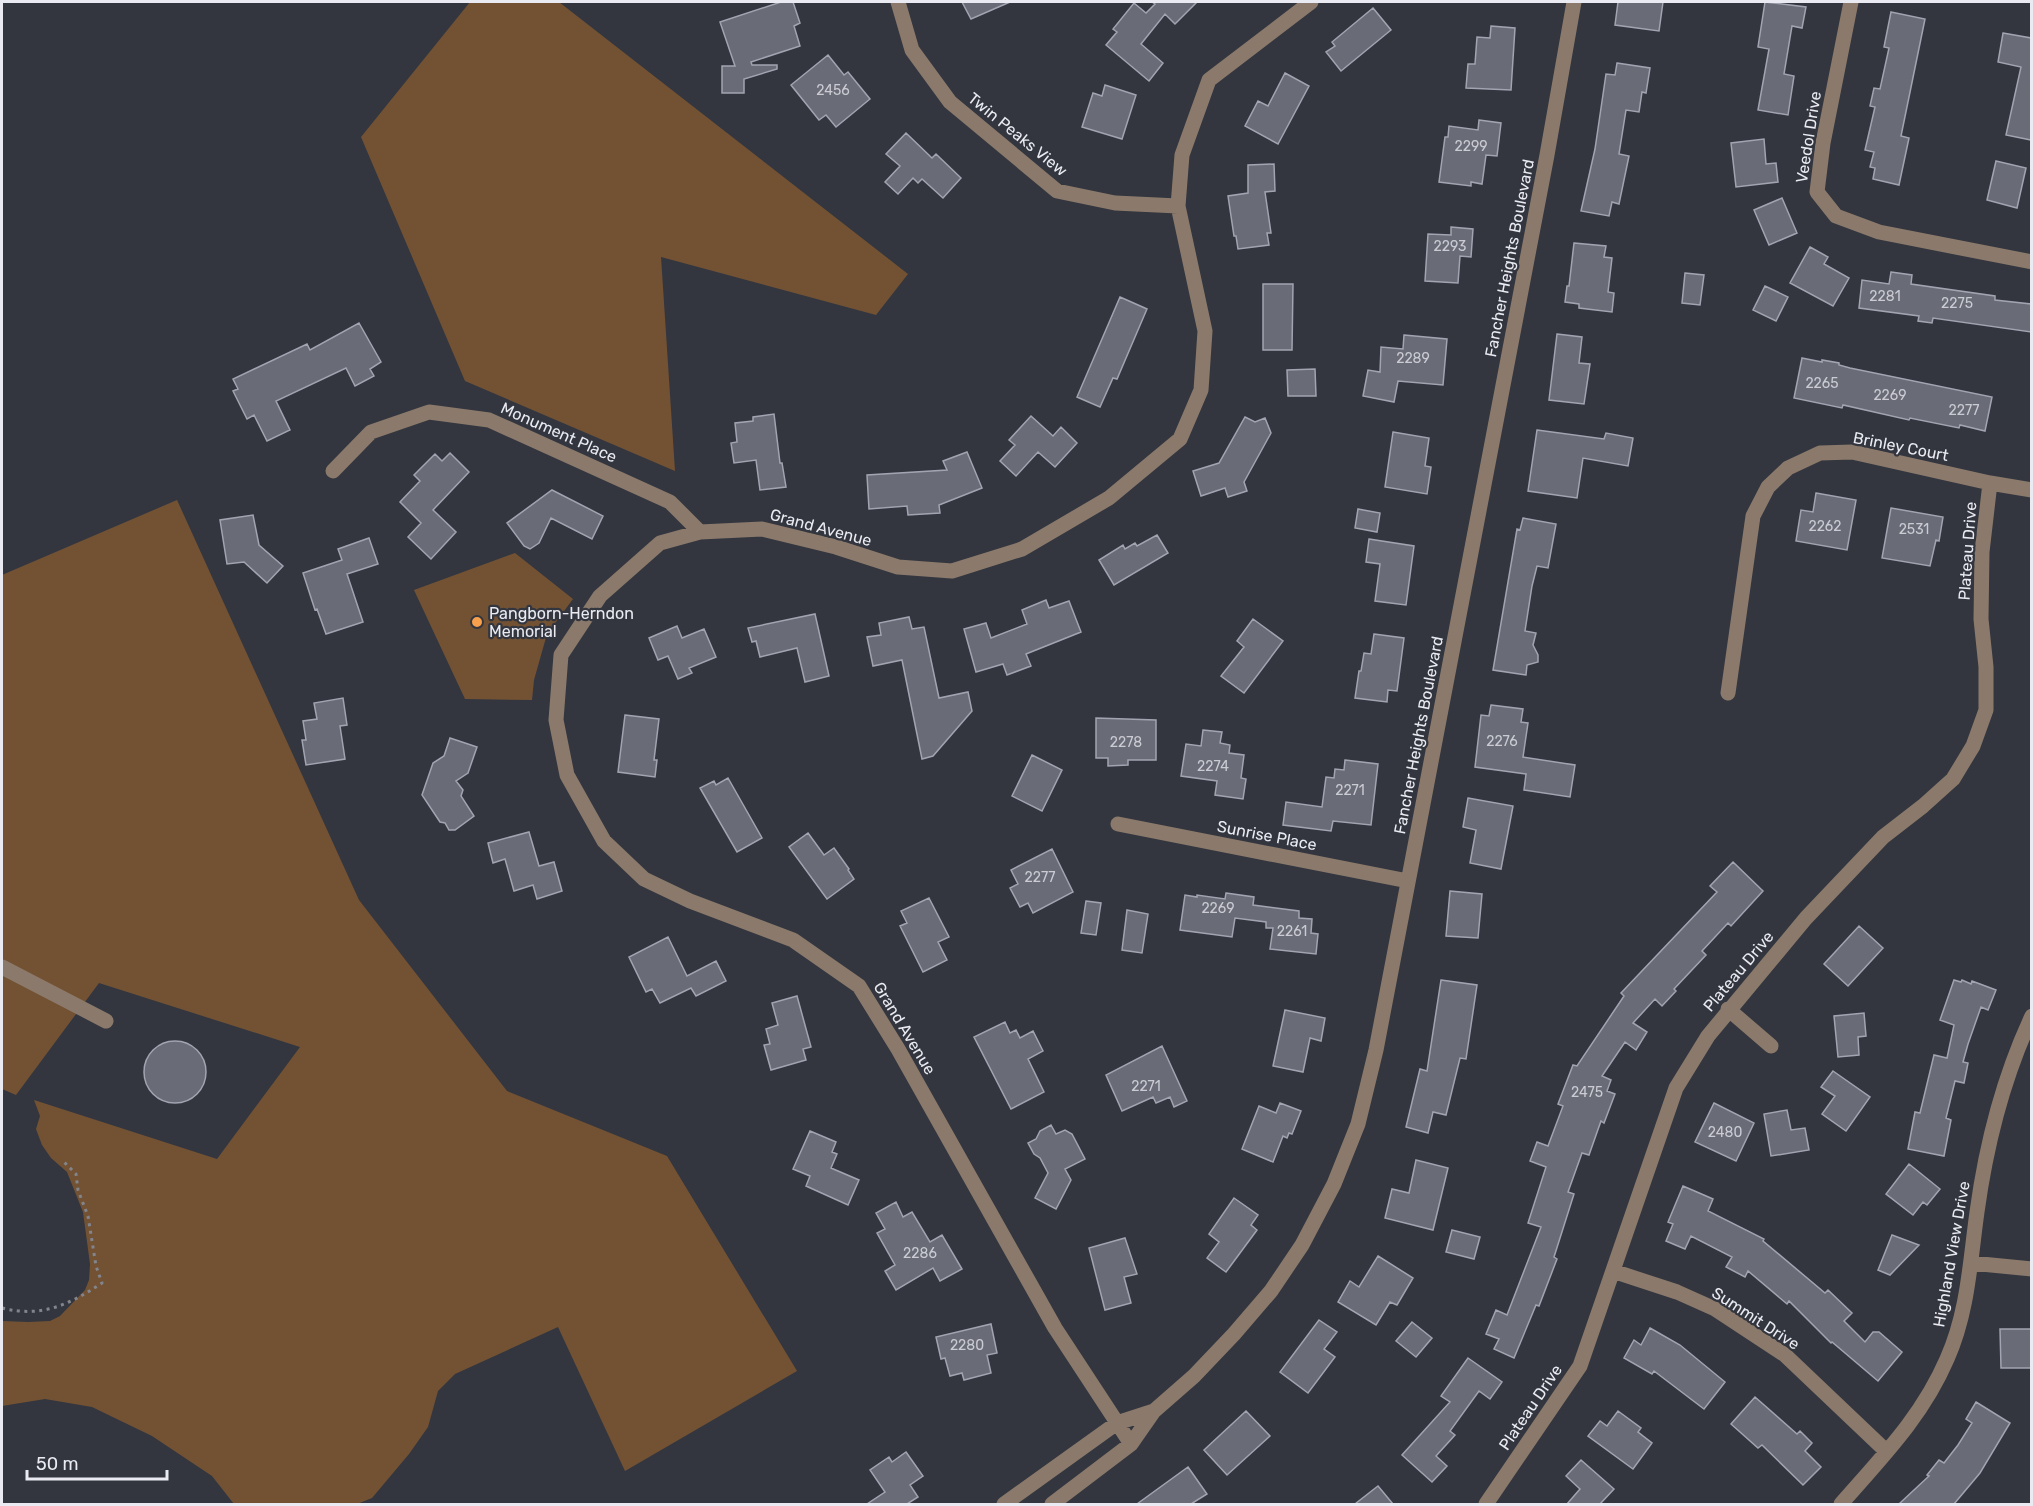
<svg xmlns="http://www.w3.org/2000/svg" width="2033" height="1506" font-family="Rubik,sans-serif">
  <rect width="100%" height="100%" fill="#33363f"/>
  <path fill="#735234" d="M 470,2 L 559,2 L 908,274 L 876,315 L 661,257 L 675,471 L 465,381 L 361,137 Z
    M 177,500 L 359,900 L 507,1091 L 667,1156 L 797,1371 L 625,1471 L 558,1327 L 455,1374 L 438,1391 L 428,1427 L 409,1454 L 372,1498 L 357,1504 L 234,1504 L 212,1476 L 152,1436 L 92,1407 L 45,1399 L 2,1406 L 2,1321 L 28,1322 L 50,1321 L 60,1316 L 85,1290 L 89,1280 L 90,1264 L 83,1212 L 67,1172 L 51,1158 L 42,1145 L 36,1129 L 40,1116 L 34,1100 L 217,1159 L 300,1047 L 99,983 L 16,1095 L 2,1089 L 2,575 Z
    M 515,553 L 573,599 L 547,634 L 534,680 L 532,700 L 465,699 L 414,590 Z"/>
  <path fill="#696b76" stroke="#a2a5b1" stroke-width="1.5" d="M 781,2 L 793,2 L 800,23 L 794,26 L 800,46 L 751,62 L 752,65 L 777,65 L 777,69 L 744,79 L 744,93 L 722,93 L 722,66 L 735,66 L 720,22 Z
    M 962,2 L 1010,2 L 971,19 Z
    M 1152,2 L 1197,2 L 1175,24 L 1165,14 L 1141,44 L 1163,63 L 1149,81 L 1106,45 L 1117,32 L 1113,29 L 1134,3 L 1146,13 L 1155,4 Z
    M 1618,2 L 1663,2 L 1659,31 L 1615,25 Z
    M 1765,2 L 1806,7 L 1802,28 L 1792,26 L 1784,74 L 1794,76 L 1788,115 L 1758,110 L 1769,49 L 1758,47 Z
    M 1373,8 L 1391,30 L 1341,71 L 1326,52 L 1335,46 L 1332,42 Z
    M 1891,12 L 1925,19 L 1901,136 L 1909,138 L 1899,185 L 1873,179 L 1875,168 L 1870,167 L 1874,152 L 1865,150 L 1875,107 L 1870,106 L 1874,88 L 1880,89 L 1889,48 L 1884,47 Z
    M 1491,26 L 1515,28 L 1511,90 L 1466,88 L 1468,64 L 1475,64 L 1477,37 L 1490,38 Z
    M 2003,33 L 2031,38 L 2031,140 L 2006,135 L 2021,67 L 1998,62 Z
    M 828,55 L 844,75 L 848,72 L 870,99 L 836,127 L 826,115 L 819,120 L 791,85 Z
    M 1617,63 L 1650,68 L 1646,93 L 1642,92 L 1639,112 L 1626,110 L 1619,154 L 1629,156 L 1619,204 L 1612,202 L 1609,216 L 1581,211 L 1595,149 L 1606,74 L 1615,75 Z
    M 1285,73 L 1309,86 L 1278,144 L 1245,126 L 1258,101 L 1268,106 Z
    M 1105,85 L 1136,95 L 1122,139 L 1082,127 L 1093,93 L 1102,96 Z
    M 1479,120 L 1501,123 L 1497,156 L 1486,155 L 1482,184 L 1471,182 L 1471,186 L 1439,182 L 1445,137 L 1448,137 L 1449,126 L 1478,130 Z
    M 906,133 L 932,158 L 936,154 L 961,178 L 943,198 L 922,179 L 918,183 L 913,178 L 898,194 L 885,182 L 900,166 L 886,154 Z
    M 1764,139 L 1766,164 L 1776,163 L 1778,182 L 1736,187 L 1731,143 Z
    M 1996,161 L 2026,168 L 2017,208 L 1987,200 Z
    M 1274,164 L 1275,191 L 1265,192 L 1271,233 L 1267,233 L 1269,245 L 1238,249 L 1236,236 L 1234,236 L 1228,196 L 1248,193 L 1248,165 Z
    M 1782,198 L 1797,233 L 1769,245 L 1754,210 Z
    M 1451,227 L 1473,229 L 1471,257 L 1460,256 L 1458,283 L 1425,281 L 1428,234 L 1451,235 Z
    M 1574,243 L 1606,246 L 1604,257 L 1612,258 L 1608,292 L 1614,293 L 1612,312 L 1579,308 L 1579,304 L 1565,302 L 1567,286 L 1569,286 Z
    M 1810,247 L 1828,257 L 1824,264 L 1849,278 L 1833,306 L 1790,283 Z
    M 1891,272 L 1912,275 L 1911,284 L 1995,296 L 1995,300 L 2031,304 L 2031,332 L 1933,318 L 1932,323 L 1918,321 L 1919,316 L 1859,308 L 1862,280 L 1889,284 Z
    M 1685,273 L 1704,275 L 1700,305 L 1682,303 Z
    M 1263,284 L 1293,284 L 1292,350 L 1263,350 Z
    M 1765,286 L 1788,297 L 1776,321 L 1753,310 Z
    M 1120,297 L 1147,309 L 1117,379 L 1113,378 L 1100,407 L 1077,397 Z
    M 359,323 L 381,362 L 370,369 L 374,376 L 355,386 L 346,368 L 276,401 L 290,430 L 267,441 L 254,415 L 247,419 L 233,391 L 238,389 L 233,379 L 307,344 L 310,350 Z
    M 1557,334 L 1582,337 L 1579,363 L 1590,364 L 1584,404 L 1549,400 Z
    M 1404,335 L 1447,339 L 1443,385 L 1398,381 L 1394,402 L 1363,396 L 1368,370 L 1380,372 L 1381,347 L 1403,349 Z
    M 1802,358 L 1822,362 L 1822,360 L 1839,363 L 1839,365 L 1850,368 L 1992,397 L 1985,431 L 1960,425 L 1959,428 L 1910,418 L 1909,420 L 1843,405 L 1842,408 L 1794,398 Z
    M 1315,369 L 1316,396 L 1288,396 L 1287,370 Z
    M 774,414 L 780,463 L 782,463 L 786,487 L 760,490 L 756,460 L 734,463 L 731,443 L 737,442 L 735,423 L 753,421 L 753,417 Z
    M 1031,416 L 1053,436 L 1061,427 L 1077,443 L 1055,467 L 1038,452 L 1016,476 L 1000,461 L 1015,445 L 1009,440 Z
    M 1245,417 L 1255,422 L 1265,418 L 1271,433 L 1244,482 L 1247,491 L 1228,497 L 1225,488 L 1201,496 L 1193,471 L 1219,463 Z
    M 1537,430 L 1604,439 L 1606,433 L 1633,438 L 1628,466 L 1583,458 L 1577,498 L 1528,491 Z
    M 1393,432 L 1429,438 L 1425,466 L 1431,467 L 1427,494 L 1385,487 Z
    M 967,452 L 982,488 L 939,505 L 940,513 L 908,515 L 907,506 L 869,509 L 867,475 L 947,470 L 943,461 Z
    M 450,453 L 469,472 L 433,510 L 456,532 L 431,559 L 408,537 L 421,523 L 400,502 L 420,481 L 414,475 L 435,454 L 442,461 Z
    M 552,490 L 603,516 L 592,539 L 551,518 L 539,543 L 530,549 L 524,546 L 507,523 Z
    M 1816,493 L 1856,500 L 1847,550 L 1796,541 L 1801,510 L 1813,512 Z
    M 1891,508 L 1943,517 L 1939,541 L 1936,540 L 1930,566 L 1882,558 Z
    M 1358,509 L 1380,513 L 1377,532 L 1355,528 Z
    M 253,515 L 259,545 L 283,566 L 267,583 L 244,562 L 227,564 L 220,520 Z
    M 1523,518 L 1556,524 L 1548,568 L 1537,566 L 1532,586 L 1525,631 L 1536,633 L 1533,645 L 1538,655 L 1538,662 L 1527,665 L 1526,675 L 1493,670 L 1517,529 L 1520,530 Z
    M 1157,535 L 1168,553 L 1114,585 L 1099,560 L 1123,545 L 1125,549 L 1135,543 L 1137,546 Z
    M 369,538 L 378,564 L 347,574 L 363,622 L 326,634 L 317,609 L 315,610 L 303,573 L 342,560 L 338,549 Z
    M 1369,539 L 1414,546 L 1406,605 L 1375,601 L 1380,564 L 1366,562 Z
    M 1046,600 L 1049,608 L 1069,601 L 1081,632 L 1026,654 L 1031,666 L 1007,675 L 1003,664 L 976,672 L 964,629 L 986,623 L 991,638 L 1027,624 L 1022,610 Z
    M 815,614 L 829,676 L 805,682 L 797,648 L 760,657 L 756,641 L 752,642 L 748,628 Z
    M 909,617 L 912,629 L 924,627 L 939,698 L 968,692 L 972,711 L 933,756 L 922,759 L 902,660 L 873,666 L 867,637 L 881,635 L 879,623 Z
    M 1253,619 L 1283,641 L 1244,693 L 1221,676 L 1244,647 L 1237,641 Z
    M 677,626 L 682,638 L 704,629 L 716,657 L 689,668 L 692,673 L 678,679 L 668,656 L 658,660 L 649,638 Z
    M 1374,634 L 1404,638 L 1397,691 L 1388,690 L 1387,702 L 1355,698 L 1359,671 L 1361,671 L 1364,653 L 1371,654 Z
    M 343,698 L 347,725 L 340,726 L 345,759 L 306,765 L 302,740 L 306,740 L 303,721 L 317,719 L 314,703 Z
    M 1491,705 L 1523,709 L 1521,722 L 1528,723 L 1523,757 L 1575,765 L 1570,797 L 1524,790 L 1526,774 L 1475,767 L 1481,715 L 1489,716 Z
    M 625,715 L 659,719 L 654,760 L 657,760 L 655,777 L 618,772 Z
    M 1096,718 L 1156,720 L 1156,760 L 1128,760 L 1128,765 L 1108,766 L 1108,758 L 1096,758 Z
    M 1203,730 L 1222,732 L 1220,743 L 1230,745 L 1229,753 L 1244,755 L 1241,778 L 1246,779 L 1243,799 L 1215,795 L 1217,781 L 1181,776 L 1186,744 L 1201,746 Z
    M 450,738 L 477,747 L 468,773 L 456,781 L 463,790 L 461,796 L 474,816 L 455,830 L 449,830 L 445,823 L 440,822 L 422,795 L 433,763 L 444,756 Z
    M 1032,755 L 1062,770 L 1042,811 L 1012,796 Z
    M 1345,760 L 1378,764 L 1371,825 L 1333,821 L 1331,831 L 1283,825 L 1286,802 L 1322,807 L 1326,777 L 1334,778 L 1335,769 L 1344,770 Z
    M 728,778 L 762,838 L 737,852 L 700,788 L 714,781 L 716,785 Z
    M 1468,798 L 1513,806 L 1501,869 L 1470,863 L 1476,830 L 1463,827 Z
    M 529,832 L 539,866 L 554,862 L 562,891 L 537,899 L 533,885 L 514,891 L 505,859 L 493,863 L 488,843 Z
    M 808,833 L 824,855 L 834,848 L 849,869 L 848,870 L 854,879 L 827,899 L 789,847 Z
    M 1052,849 L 1073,892 L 1033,913 L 1028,903 L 1020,907 L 1010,888 L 1018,884 L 1011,870 Z
    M 1733,862 L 1763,891 L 1731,926 L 1728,923 L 1702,951 L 1706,955 L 1674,989 L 1676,991 L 1662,1006 L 1655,999 L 1633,1023 L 1647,1032 L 1636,1050 L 1625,1042 L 1602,1076 L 1611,1080 L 1607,1091 L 1615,1094 L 1604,1123 L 1601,1121 L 1589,1155 L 1582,1153 L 1568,1192 L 1574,1194 L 1554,1257 L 1557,1259 L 1539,1306 L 1536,1305 L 1514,1358 L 1494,1349 L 1499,1339 L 1486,1334 L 1496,1310 L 1507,1315 L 1541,1227 L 1528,1223 L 1546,1167 L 1530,1161 L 1537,1142 L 1548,1146 L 1563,1106 L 1558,1104 L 1573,1065 L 1577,1066 L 1624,996 L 1621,993 L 1717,892 L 1710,886 Z
    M 1450,891 L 1482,894 L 1478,938 L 1446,936 Z
    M 1226,893 L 1254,897 L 1253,905 L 1299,911 L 1299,918 L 1312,919 L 1311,933 L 1318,934 L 1316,954 L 1270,949 L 1273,928 L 1266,928 L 1266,922 L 1235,918 L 1232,937 L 1180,930 L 1185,895 L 1197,897 L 1197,895 L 1225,899 Z
    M 929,898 L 949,937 L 938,942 L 947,960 L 923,972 L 900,926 L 907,923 L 901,911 Z
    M 1086,901 L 1101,903 L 1096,935 L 1081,933 Z
    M 1127,910 L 1148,914 L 1142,953 L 1122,950 Z
    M 1859,926 L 1883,948 L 1848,986 L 1824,964 Z
    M 668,937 L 687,976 L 716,961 L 726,981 L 696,996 L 691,988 L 660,1003 L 652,989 L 646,992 L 629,957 Z
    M 1441,980 L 1477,985 L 1466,1059 L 1460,1058 L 1446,1115 L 1433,1112 L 1428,1133 L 1406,1127 L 1420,1069 L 1427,1071 Z
    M 1954,980 L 1961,982 L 1962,980 L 1971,984 L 1972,981 L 1996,990 L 1988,1010 L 1981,1007 L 1968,1044 L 1963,1062 L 1968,1063 L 1964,1083 L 1955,1081 L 1946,1118 L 1951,1120 L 1944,1156 L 1908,1149 L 1915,1112 L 1920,1113 L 1934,1055 L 1947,1058 L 1954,1025 L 1940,1020 Z
    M 797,996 L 811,1047 L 803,1049 L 806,1060 L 771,1070 L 764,1045 L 770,1044 L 766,1029 L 778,1025 L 772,1003 Z
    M 1285,1010 L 1325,1018 L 1321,1041 L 1310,1038 L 1303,1072 L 1273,1066 Z
    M 1864,1013 L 1866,1036 L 1858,1037 L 1859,1055 L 1838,1057 L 1834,1016 Z
    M 1005,1022 L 1010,1033 L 1016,1030 L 1020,1038 L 1033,1031 L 1043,1051 L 1028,1059 L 1044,1092 L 1011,1109 L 974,1037 Z
    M144 1072a31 31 0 1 1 62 0a31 31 0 1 1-62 0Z
    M 1162,1046 L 1187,1101 L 1174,1107 L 1170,1097 L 1156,1103 L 1153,1097 L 1122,1111 L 1106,1075 Z
    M 1833,1071 L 1870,1097 L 1846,1131 L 1822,1114 L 1835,1096 L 1821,1087 Z
    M 1280,1103 L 1301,1111 L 1292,1134 L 1289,1133 L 1287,1138 L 1283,1136 L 1273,1162 L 1242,1149 L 1259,1106 L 1276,1113 Z
    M 1714,1103 L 1754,1123 L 1736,1161 L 1695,1142 Z
    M 1787,1110 L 1791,1130 L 1805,1128 L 1809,1150 L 1771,1156 L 1764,1114 Z
    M 1051,1125 L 1056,1134 L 1065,1130 L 1072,1134 L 1085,1159 L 1065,1169 L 1071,1180 L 1056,1209 L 1035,1198 L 1048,1173 L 1040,1158 L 1034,1154 L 1028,1143 L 1036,1139 L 1040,1131 Z
    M 810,1131 L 836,1142 L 832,1152 L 837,1154 L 831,1168 L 859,1180 L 848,1205 L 806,1186 L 810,1176 L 793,1169 Z
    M 1416,1160 L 1448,1168 L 1433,1230 L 1385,1218 L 1392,1189 L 1409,1193 Z
    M 1909,1164 L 1940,1189 L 1927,1205 L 1923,1202 L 1913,1215 L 1886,1194 Z
    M 1683,1186 L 1713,1199 L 1708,1211 L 1764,1239 L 1763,1241 L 1825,1293 L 1828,1290 L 1852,1313 L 1844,1321 L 1865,1342 L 1873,1332 L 1879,1332 L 1902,1352 L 1878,1381 L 1832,1342 L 1831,1343 L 1789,1301 L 1787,1304 L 1748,1271 L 1745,1277 L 1726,1267 L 1732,1257 L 1691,1236 L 1685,1249 L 1666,1241 L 1673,1224 L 1668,1222 Z
    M 1234,1198 L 1258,1215 L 1251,1225 L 1257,1230 L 1226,1272 L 1207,1258 L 1219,1242 L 1209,1234 Z
    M 896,1202 L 903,1217 L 912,1212 L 930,1242 L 942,1235 L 962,1269 L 940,1281 L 933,1268 L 896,1290 L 885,1271 L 895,1265 L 877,1233 L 885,1229 L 876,1213 Z
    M 1452,1230 L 1480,1237 L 1474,1259 L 1446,1252 Z
    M 1892,1235 L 1919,1245 L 1890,1275 L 1878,1270 Z
    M 1125,1238 L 1137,1274 L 1124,1277 L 1131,1303 L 1105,1310 L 1089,1248 Z
    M 1378,1256 L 1413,1278 L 1397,1305 L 1390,1302 L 1376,1325 L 1338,1302 L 1350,1281 L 1359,1287 Z
    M 1319,1320 L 1337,1332 L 1324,1349 L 1335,1357 L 1308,1393 L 1280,1372 Z
    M 1412,1322 L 1432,1338 L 1416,1357 L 1396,1341 Z
    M 991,1324 L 997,1353 L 987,1355 L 991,1373 L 964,1380 L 962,1373 L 950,1376 L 945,1358 L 941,1359 L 936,1337 Z
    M 1650,1328 L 1680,1345 L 1725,1382 L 1704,1409 L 1654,1371 L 1652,1374 L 1624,1358 L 1634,1340 L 1641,1345 Z
    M 2000,1329 L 2031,1329 L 2031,1368 L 2001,1368 Z
    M 1468,1358 L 1502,1382 L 1490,1399 L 1479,1391 L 1450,1431 L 1455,1435 L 1436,1456 L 1447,1466 L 1432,1482 L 1402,1455 L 1450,1402 L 1441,1396 Z
    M 1755,1397 L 1797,1434 L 1800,1431 L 1812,1443 L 1805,1451 L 1821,1467 L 1803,1485 L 1762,1445 L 1758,1448 L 1731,1424 Z
    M 1976,1402 L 2010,1423 L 1980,1473 L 1954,1504 L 1899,1504 L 1929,1476 L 1927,1475 L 1939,1460 L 1944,1463 L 1958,1445 L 1972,1423 L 1966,1419 Z
    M 1246,1411 L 1270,1436 L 1227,1475 L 1204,1450 Z
    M 1618,1411 L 1641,1428 L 1638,1432 L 1652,1443 L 1633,1469 L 1588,1436 L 1600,1421 L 1607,1426 Z
    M 906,1452 L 923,1476 L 910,1485 L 918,1497 L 907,1504 L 867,1504 L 885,1492 L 870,1470 L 889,1457 L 892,1462 Z
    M 1581,1460 L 1614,1489 L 1600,1504 L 1567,1504 L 1580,1489 L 1566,1476 Z
    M 1188,1467 L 1207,1494 L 1191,1504 L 1137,1504 Z
    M 1378,1486 L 1393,1504 L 1355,1504 Z"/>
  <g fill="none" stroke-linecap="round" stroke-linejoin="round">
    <path stroke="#83858d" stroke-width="3" stroke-dasharray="3 4.5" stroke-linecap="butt" d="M 2,1308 C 41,1318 69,1305 102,1283 L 96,1266 L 88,1216 L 78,1190 L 76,1174 L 64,1162"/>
    <path stroke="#8b7a6b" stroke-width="15" d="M 898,2 L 912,50 L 950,102 L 1057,191 L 1115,203 L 1178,206
      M 1851,2 L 1823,143 L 1817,192 L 1836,216 L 1879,232 L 2032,262
      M 333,471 L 371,432 L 429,412 L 489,420 L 670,502 L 700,532
      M 1728,693 L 1753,516 L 1768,487 L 1788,468 L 1820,453 L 1852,452 L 1990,483 L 2032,490
      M 1118,824 L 1408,881
      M 2,967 L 106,1021
      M 1728,1009 L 1771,1046
      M 1971,1263 L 2032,1269
      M 1613,1271 L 1677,1292 L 1715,1309 L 1785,1355 L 1886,1451
      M 1131,1444 L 1055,1328 L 898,1049 L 859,986 L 793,940 L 690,901 L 644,879 L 604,841 L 567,775 L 556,720 L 561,655 L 600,596 L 660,543 L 700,532 L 762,529 L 836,547 L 898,567 L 952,571 L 1022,549 L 1109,498 L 1180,439 L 1201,390 L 1205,331 L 1178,206 L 1182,155 L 1209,80 L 1311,2
      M 1004,1504 L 1117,1423 L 1154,1411
      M 1052,1504 L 1131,1444 L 1154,1411 L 1194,1376 L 1234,1334 L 1271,1291 L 1302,1245 L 1334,1184 L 1358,1124 L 1376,1050 L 1547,155 L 1574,2
      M 1486,1504 L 1580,1366 L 1676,1088 L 1708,1036 L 1806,918 L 1883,837 L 1923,806 L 1953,779 L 1973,746 L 1986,710 L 1986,667 L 1981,619 L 1982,552 L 1990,483
      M 1841,1504 C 1882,1457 1922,1417 1947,1359 C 1968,1312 1970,1262 1977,1212 C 1986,1146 2004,1076 2032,1016"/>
  </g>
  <circle fill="#f8a04b" stroke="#33363f" stroke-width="2" cx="477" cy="622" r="6"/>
  <g text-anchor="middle" stroke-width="4.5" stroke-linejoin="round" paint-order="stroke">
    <g font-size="14" fill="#cacbd3">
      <text x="833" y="95">2456</text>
      <text x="1471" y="151">2299</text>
      <text x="1450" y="251">2293</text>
      <text x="1885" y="301">2281</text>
      <text x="1957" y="308">2275</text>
      <text x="1413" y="363">2289</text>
      <text x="1822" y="388">2265</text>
      <text x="1890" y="400">2269</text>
      <text x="1964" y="415">2277</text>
      <text x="1825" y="531">2262</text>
      <text x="1914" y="534">2531</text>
      <text x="1502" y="746">2276</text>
      <text x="1126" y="747">2278</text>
      <text x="1213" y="771">2274</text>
      <text x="1350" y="795">2271</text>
      <text x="1040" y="882">2277</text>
      <text x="1218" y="913">2269</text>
      <text x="1292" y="936">2261</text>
      <text x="1146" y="1091">2271</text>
      <text x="1587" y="1097">2475</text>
      <text x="1725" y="1137">2480</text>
      <text x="920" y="1258">2286</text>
      <text x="967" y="1350">2280</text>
    </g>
    <g font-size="16" fill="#eaebf2" stroke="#33363f">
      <text transform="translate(1018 134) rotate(39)" y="6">Twin Peaks View</text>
      <text transform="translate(1808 137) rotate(-81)" y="6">Veedol Drive</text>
      <text transform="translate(1509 258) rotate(-79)" y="6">Fancher Heights Boulevard</text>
      <text transform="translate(559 432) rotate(24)" y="6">Monument Place</text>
      <text transform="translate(1901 446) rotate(11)" y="6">Brinley Court</text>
      <text transform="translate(821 527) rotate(15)" y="6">Grand Avenue</text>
      <text transform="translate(1967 551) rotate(-86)" y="6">Plateau Drive</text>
      <text transform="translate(1418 735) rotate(-79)" y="6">Fancher Heights Boulevard</text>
      <text transform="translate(1267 835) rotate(11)" y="6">Sunrise Place</text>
      <text transform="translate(1738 971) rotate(-50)" y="6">Plateau Drive</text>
      <text transform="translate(905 1028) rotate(59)" y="6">Grand Avenue</text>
      <text transform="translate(1951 1254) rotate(-80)" y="6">Highland View Drive</text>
      <text transform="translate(1756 1318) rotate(33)" y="6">Summit Drive</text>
      <text transform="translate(1530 1407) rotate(-56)" y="6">Plateau Drive</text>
    </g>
    <g font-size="16" fill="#eaebf2" stroke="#33363f" text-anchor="start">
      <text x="489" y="619">Pangborn-Herndon<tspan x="489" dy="18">Memorial</tspan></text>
    </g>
  </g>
  <rect width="2033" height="1506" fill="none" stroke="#eaebf2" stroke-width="6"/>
  <path d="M27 1470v9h140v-9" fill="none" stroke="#eaebf2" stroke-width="3"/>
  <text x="36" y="1470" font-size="18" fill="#eaebf2" stroke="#33363f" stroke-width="4.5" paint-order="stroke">50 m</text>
</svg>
